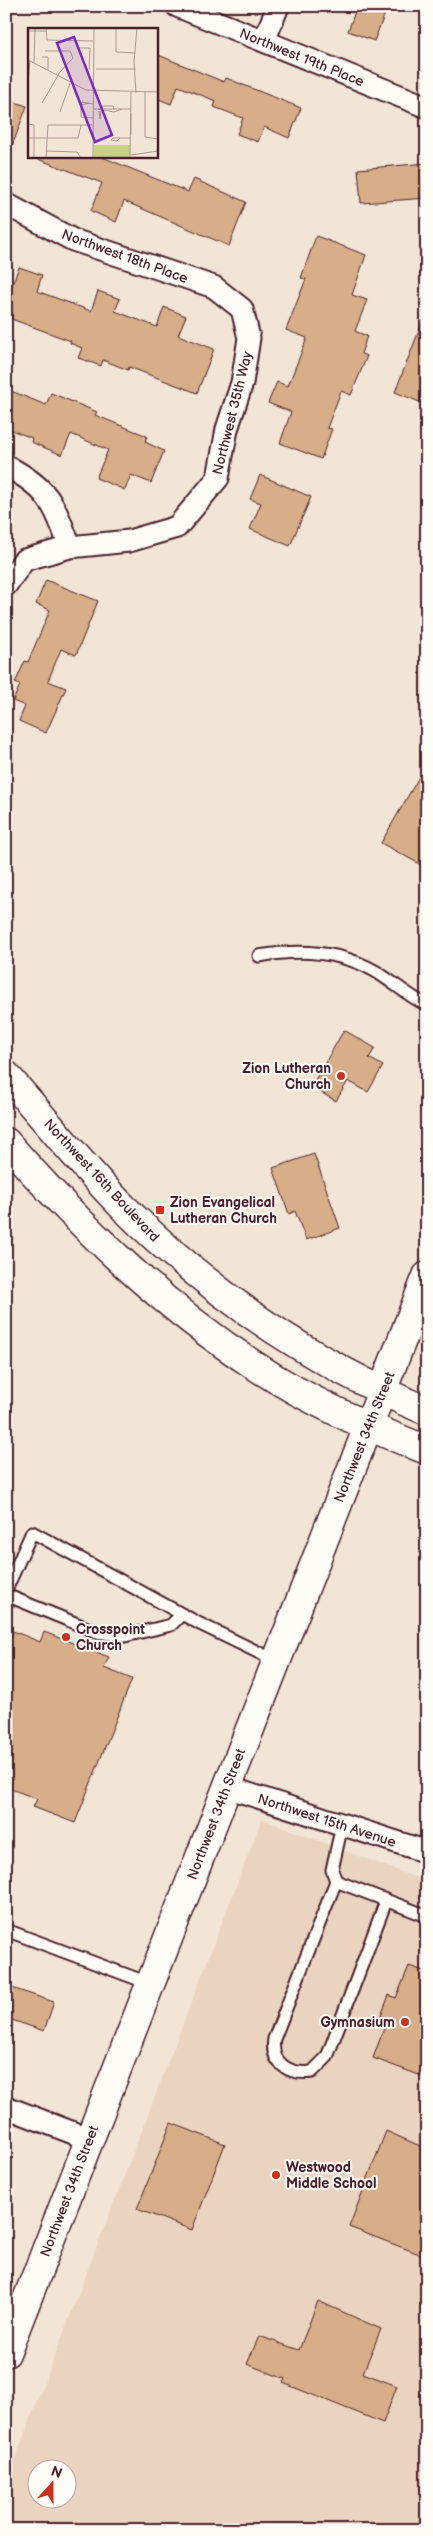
<svg xmlns="http://www.w3.org/2000/svg" width="433" height="2536" font-family="'Balsamiq Sans',sans-serif">
  <rect width="100%" height="100%" fill="#f2e5d6"/>
  <filter id="ink" filterUnits="userSpaceOnUse"><feTurbulence type="fractalNoise" baseFrequency=".02" numOctaves="2"/><feDisplacementMap in="SourceGraphic" scale="10" xChannelSelector="R" yChannelSelector="G"/><feConvolveMatrix kernelMatrix="1 2 1 2 8 2 1 2 1" color-interpolation-filters="sRGB"/></filter>
  <g filter="url(#ink)">
    <path fill="#ead4bf" fill-rule="evenodd" d="M 262,1819 L 427,1882 L 427,2530 L 6,2530 L 6,2482 ZM 38,2468 L 68,2468 L 68,2498 L 38,2498 Z"/>
    <path fill="#d7ae88" stroke="#4a1f2b" d="M 357,6 L 388,6 L 374,41 L 348,31 Z
      M 156,54 L 224,82 L 226,78 L 301,108 L 289,138 L 264,127 L 258,142 L 237,134 L 243,118 L 214,107 L 216,101 L 178,86 L 171,104 L 156,98 Z
      M 6,99 L 27,106 L 8,157 L 6,157 Z
      M 35,156 L 100,156 L 188,192 L 194,179 L 246,202 L 229,246 L 124,201 L 116,222 L 91,211 L 102,183 L 35,158 Z
      M 427,163 L 427,198 L 361,203 L 358,169 Z
      M 316,236 L 366,255 L 352,295 L 367,300 L 355,331 L 367,336 L 361,354 L 367,356 L 351,395 L 341,391 L 327,428 L 332,429 L 321,459 L 280,443 L 291,412 L 268,403 L 277,382 L 288,386 L 307,338 L 286,330 L 306,279 L 301,278 Z
      M 19,267 L 42,275 L 37,291 L 91,311 L 98,291 L 120,299 L 115,311 L 157,327 L 164,307 L 186,316 L 178,335 L 214,349 L 197,393 L 129,367 L 128,370 L 103,360 L 101,366 L 78,358 L 82,348 L 70,343 L 71,341 L 6,317 L 6,300 Z
      M 426,313 L 427,313 L 427,405 L 395,392 Z
      M 6,389 L 46,405 L 51,393 L 97,412 L 95,415 L 147,436 L 145,442 L 164,451 L 151,483 L 131,475 L 125,490 L 96,478 L 108,450 L 71,434 L 62,455 L 31,442 L 32,438 L 6,428 Z
      M 260,475 L 311,497 L 290,546 L 250,529 L 261,503 L 250,499 Z
      M 46,580 L 98,601 L 76,655 L 61,649 L 48,681 L 66,688 L 46,733 L 19,721 L 25,706 L 13,701 L 20,685 L 15,683 L 25,661 L 28,662 L 50,610 L 36,604 Z
      M 427,763 L 427,868 L 381,843 Z
      M 344,1030 L 375,1048 L 369,1058 L 383,1066 L 368,1092 L 348,1081 L 336,1101 L 311,1087 Z
      M 314,1154 L 340,1228 L 306,1240 L 295,1211 L 289,1214 L 273,1168 Z
      M 13,1631 L 40,1642 L 44,1632 L 109,1657 L 104,1668 L 132,1679 L 75,1823 L 33,1807 L 37,1799 L 6,1787 L 6,1649 Z
      M 409,1966 L 427,1972 L 427,2078 L 373,2058 L 386,2023 L 379,2021 L 389,1995 L 396,1998 Z
      M 6,1986 L 54,2002 L 44,2031 L 6,2018 Z
      M 171,2123 L 225,2144 L 192,2230 L 137,2209 Z
      M 386,2131 L 427,2149 L 427,2257 L 349,2227 Z
      M 318,2301 L 381,2329 L 363,2373 L 397,2386 L 383,2423 L 283,2383 L 285,2379 L 247,2364 L 259,2336 L 299,2350 Z"/>
    <g fill="none" stroke-linecap="round" stroke-linejoin="round">
      <defs>
        <path id="lane" d="M 259,956 C 298,949 340,951 375,971 C 393,982 408,996 427,1005
          M 6,1590 L 32,1532 L 200,1624 L 276,1661
          M 6,1595 L 97,1632 L 125,1636 L 171,1625 L 182,1614
          M 342,1825 L 332,1870 L 336,1881 L 427,1916
          M 336,1881 L 274,2039 C 270,2064 290,2075 312,2072 L 327,2057 L 386,1901
          M 6,1930 L 151,1984"/>
        <path id="street" d="M 177,6 L 427,107
          M 264,41 L 278,6
          M 6,204 L 73,240 L 214,287 L 242,309 L 249,338 L 242,383 L 227,429 L 218,478 L 177,527 L 129,541 L 70,547 L 24,560 L 6,585
          M 6,466 C 49,488 54,504 70,547
          M 227,1787 L 427,1852
          M 6,2107 L 89,2139"/>
        <path id="secondary" d="M 6,1075 C 45,1119 82,1166 124,1208 C 213,1296 311,1362 427,1411
          M 6,1142 C 81,1227 162,1306 257,1367 C 310,1402 368,1427 427,1450
          M 6,2353 L 427,1276"/>
      </defs>
      <use href="#lane" stroke="#4a1f2b" stroke-width="15"/>
      <use href="#street" stroke="#4a1f2b" stroke-width="25"/>
      <use href="#secondary" stroke="#4a1f2b" stroke-width="31"/>
      <use href="#lane" stroke="#fdfcf7" stroke-width="11"/>
      <use href="#street" stroke="#fdfcf7" stroke-width="21"/>
      <use href="#secondary" stroke="#fdfcf7" stroke-width="28"/>
    </g>
  </g>
  <g fill="#c8321e" stroke="#fdfcf7" stroke-width="2">
    <circle cx="341" cy="1076" r="5"/>
    <rect x="155" y="1205" width="10" height="10" rx="2.5"/>
    <circle cx="66" cy="1637" r="5"/>
    <circle cx="405" cy="2022" r="5"/>
    <circle cx="276" cy="2175" r="5"/>
  </g>
  <g text-anchor="middle" stroke-width="4" stroke-linejoin="round" paint-order="stroke">
    <g font-size="14" fill="#4a1f2b" stroke="#fdfcf7">
      <text transform="translate(302 57) rotate(22)" y="5">Northwest 19th Place</text>
      <text transform="translate(125 256) rotate(20)" y="5">Northwest 18th Place</text>
      <text transform="translate(232 413) rotate(-76)" y="5">Northwest 35th Way</text>
      <text transform="translate(102 1180) rotate(47)" y="5">Northwest 16th Boulevard</text>
      <text transform="translate(364 1437) rotate(-68)" y="5">Northwest 34th Street</text>
      <text transform="translate(216 1814) rotate(-69)" y="5">Northwest 34th Street</text>
      <text transform="translate(327 1820) rotate(18)" y="5">Northwest 15th Avenue</text>
      <text transform="translate(69 2191) rotate(-69)" y="5">Northwest 34th Street</text>
    </g>
    <g font-size="14" font-weight="bold" fill="#4a1f2b" stroke="#fdfcf7" text-anchor="start">
      <text x="331" y="1073" text-anchor="end">Zion Lutheran<tspan x="331" dy="16">Church</tspan></text>
      <text x="170" y="1207">Zion Evangelical<tspan x="170" dy="16">Lutheran Church</tspan></text>
      <text x="76" y="1634">Crosspoint<tspan x="76" dy="16">Church</tspan></text>
      <text x="395" y="2027" text-anchor="end">Gymnasium</text>
      <text x="286" y="2172">Westwood<tspan x="286" dy="16">Middle School</tspan></text>
    </g>
  </g>
  <g transform="translate(28 28)">
    <rect width="130" height="130" fill="#f2e5d6"/>
    <path d="M 66,117 L 102,117 L 102,130 L 66,130 Z" fill="#c5d184"/>
    <path fill="none" stroke="#af9692" stroke-width="1" d="M 18,0 L 19,12 L 65,13M 88,0 L 88,24 L 108,25M 0,3 L 18,3M 51,20 L 62,20 L 61,42M 14,29 L 20,29 L 20,42M 0,32 L 58,62 L 130,64M 6,35 L 7,0M 68,41 L 108,41M 0,54 L 2,33M 117,64 L 117,109 L 130,111M 108,65 L 106,33 L 109,0M 14,75 L 32,44 L 45,30 L 42,23 L 17,23M 61,75 L 53,77 L 54,74 L 65,76M 53,77 L 53,89 L 65,90M 65,81 L 103,81M 70,81 L 86,84 L 94,81M 74,81 L 74,78 L 85,78 L 86,81M 71,83 L 72,91 L 73,83M 32,84 L 42,55M 0,96 L 6,97 L 6,130M 103,107 L 103,85M 0,110 L 50,110 L 53,97M 92,110 L 89,113 L 83,112 L 85,110 L 103,110M 18,123 L 49,124 L 53,130M 103,127 L 130,123M 18,130 L 20,97 L 65,97M 65,130 L 66,0M 102,130 L 103,64"/>
    <path fill="#7b2cbf" fill-opacity="0.15" stroke="#7b2cbf" stroke-width="2.5" d="M 46,9 L 84,107 L 67,114 L 29,15 Z"/>
    <rect width="130" height="130" fill="none" stroke="#4a1f2b" stroke-width="2.5"/>
  </g>
  <rect width="433" height="2536" fill="none" stroke="#fdfcf7" stroke-width="25"/>
  <rect x="12" y="12" width="408" height="2511" fill="none" stroke="#4a1f2b" stroke-width="2" filter="url(#ink)"/>
  <g transform="translate(52 2484) rotate(21)"><circle r="24" fill="#fdfcf7" stroke="#b5a4a5"/>
  <path d="M0-4L9 19L0 12L-9 19Z" fill="#c8321e"/>
  <text y="-8" font-size="14" font-weight="bold" text-anchor="middle" fill="#4a1f2b">N</text>
  </g>
</svg>
